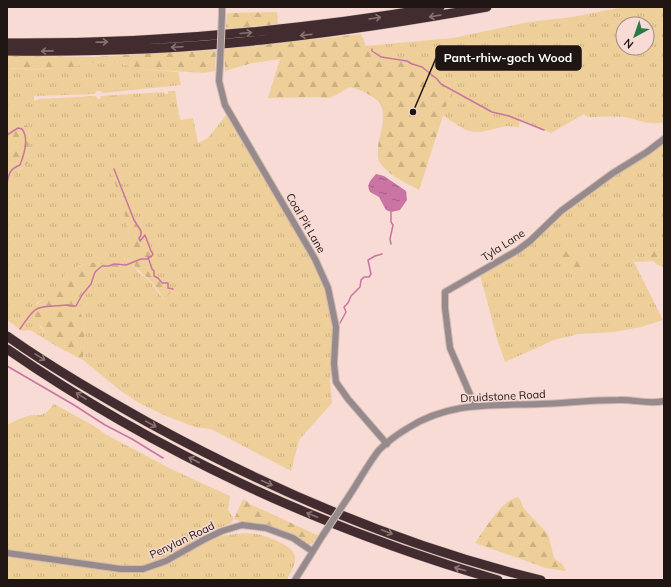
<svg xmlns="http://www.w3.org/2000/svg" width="671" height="587" font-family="Mulish,sans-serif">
  <defs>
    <pattern id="grass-tufts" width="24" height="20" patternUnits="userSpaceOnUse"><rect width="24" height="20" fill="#eecf99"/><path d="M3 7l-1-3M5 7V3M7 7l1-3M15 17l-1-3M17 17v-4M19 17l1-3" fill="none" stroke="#ccb183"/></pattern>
    <pattern id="forest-firs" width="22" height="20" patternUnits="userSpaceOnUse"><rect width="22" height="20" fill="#eecf99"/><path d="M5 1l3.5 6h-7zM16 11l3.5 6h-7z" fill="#ccb183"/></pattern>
    <pattern id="water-ripples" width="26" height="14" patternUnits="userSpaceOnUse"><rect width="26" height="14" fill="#ca74a4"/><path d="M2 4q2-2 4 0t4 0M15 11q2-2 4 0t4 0" fill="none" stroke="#a35e84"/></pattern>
  </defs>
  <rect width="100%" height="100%" fill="#f7dbd4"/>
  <path fill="url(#grass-tufts)" fill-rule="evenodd" d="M 624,7 L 664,7 L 664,122 C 648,126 639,119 624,117 C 612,116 600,117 588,117 L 584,114 L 551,133 L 519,120 L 519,127 L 506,126 L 481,132 L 474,132 L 466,130 L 443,116 L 451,91 L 441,84 L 437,79 L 422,68 L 412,64 L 407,61 L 381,57 L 366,46 L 453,38 L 529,22 L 572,17 ZM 623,24 L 647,24 L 647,48 L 623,48 Z
    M 106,60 L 143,69 L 178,72 L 181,85 L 103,93 L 100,91 L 96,91 L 95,94 L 34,96 L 34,101 L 39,99 L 96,96 L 98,99 L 100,99 L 101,96 L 164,92 L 165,94 L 168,94 L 168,91 L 175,91 L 180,120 L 193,118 L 198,143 L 208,138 L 227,114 L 314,263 L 325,288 L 331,308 L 334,336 L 330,382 L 332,403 L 299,440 L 291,471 L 211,429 L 195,427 L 166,416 L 139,403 L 121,391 L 83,360 L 85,325 L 79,309 L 80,299 L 82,292 L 102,268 L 117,267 L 128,267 L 134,265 L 138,272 L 150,281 L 164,300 L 172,289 C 164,287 160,280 154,276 L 148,257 L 153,254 L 145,236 L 140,241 L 139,238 L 141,231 L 134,220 L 114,169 L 127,222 L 131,248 L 126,265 C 122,265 119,264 115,264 C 107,265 105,268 97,262 L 80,265 L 67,272 L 52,292 L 36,304 L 40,327 L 58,347 L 30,330 L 22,331 L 7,320 L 7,186 L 11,182 C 11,173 23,169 29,162 L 28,154 L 30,127 L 17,123 L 8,118 L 7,120 L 7,68 C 40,72 74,67 106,60 Z
    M 664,142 L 664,247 L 651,254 L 650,257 L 632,258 L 663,320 L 641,327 L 614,332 L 578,334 L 554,340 L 505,362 L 498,342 L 480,275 L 527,247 L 559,216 L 604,182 ZM 580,252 L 585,258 L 593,260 L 584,266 L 573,281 L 571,270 Z
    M 54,404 L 94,426 L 105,434 L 171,469 L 230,496 L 228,510 L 234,519 L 231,523 L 214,530 L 175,553 L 146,566 L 106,564 L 7,552 L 7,425 L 19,419 L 31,415 L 40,415 L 46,413 Z
    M 236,534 C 243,533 250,533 257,534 C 267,536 295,546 295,557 C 296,565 290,573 287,580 L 7,580 L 7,557 L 131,572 L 148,570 L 207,540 L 219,536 Z"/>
  <path fill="url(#forest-firs)" d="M 277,12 L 278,24 L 226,29 L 227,13 Z
    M 361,34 L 366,46 L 372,49 L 372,52 L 381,57 L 407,61 L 412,64 L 422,67 L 437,79 L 441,84 L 451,91 L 419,190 C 405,182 388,176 379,161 C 377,157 378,153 378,149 C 378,141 381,134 382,127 C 383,120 384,109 380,103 C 373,95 359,89 350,87 C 338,93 332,101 319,97 L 268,98 L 280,59 L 252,63 L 225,71 L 224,49 Z
    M 216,50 L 215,71 L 204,73 L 143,69 L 106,60 L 67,68 L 28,69 L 7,68 L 7,56 L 94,57 Z
    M 8,118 L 12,119 L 17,123 L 30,127 L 28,154 L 29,162 C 23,168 11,173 11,182 L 7,186 L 7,120 Z
    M 114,169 L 134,220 L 141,231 L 141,235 L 139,238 L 140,241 L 145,235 L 151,251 L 153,254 L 151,257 L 148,257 L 152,269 L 154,271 L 154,276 L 158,278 L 162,283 L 168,283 L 168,288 L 173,289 L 164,300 C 161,294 156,287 151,281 C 145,275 139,272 134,265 L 128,267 L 117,267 L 102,268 L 82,292 L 80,299 L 79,309 L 85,325 L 83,360 L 58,347 L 50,339 L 31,313 C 37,302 43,300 51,292 C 55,288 58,282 62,277 C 70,266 84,264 97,262 C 104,268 108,265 115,264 C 119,264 122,265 126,265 L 131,248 L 127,222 L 111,171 Z
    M 662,247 L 664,247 L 664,267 L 658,265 L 653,261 L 635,262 L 632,258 L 650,257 L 654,251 L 657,251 Z
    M 574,248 L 580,252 L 585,258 L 594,260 L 581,269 L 580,279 L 573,281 L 571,270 L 562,263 L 562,256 L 567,250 Z
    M 518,497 L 520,499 L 523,507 L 527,512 L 548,534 L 554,558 L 556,560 L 562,564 L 566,571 L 546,568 L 475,543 C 485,529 501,501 518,497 Z
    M 243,499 L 248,502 L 248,503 L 319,536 L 312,543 L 309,545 L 264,525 L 241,522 L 234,519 Z"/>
  <path fill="url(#water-ripples)" d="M 376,174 L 384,176 L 406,191 L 407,200 L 400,210 L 391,212 L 386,210 L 379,197 L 370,192 C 366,184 370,181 376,174 Z"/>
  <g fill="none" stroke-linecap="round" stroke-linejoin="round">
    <path stroke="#ca74a4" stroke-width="1.5" d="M 372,49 L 372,51 L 381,57 L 407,61 L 412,64 L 422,67 L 437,79 L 441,84 L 492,112 L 509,116 L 544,130
      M 7,135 L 18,128 L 22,129 C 29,138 24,155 20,165 C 10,169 9,173 7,183
      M 114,169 L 134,220 L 141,231 L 141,235 L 139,238 L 140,241 L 145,235 L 151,251 L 153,254 L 151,257 L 148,257 L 152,269 L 154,271 L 154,276 L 158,278 L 162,283 L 168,283 L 168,288 L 173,289
      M 391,212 L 391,222 L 393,225 L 390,239 L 391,244
      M 340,323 L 346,312 L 344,307 L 348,303 L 351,296 L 360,287 L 361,280 L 364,277 L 369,277 L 371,274 L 368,260 L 375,256 L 382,254
      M 20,329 C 38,302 36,308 67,305 C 70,305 72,306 76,306 L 82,295 L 91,284 L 95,272 L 102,266 L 109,266 L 114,264 L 126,265 L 141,259 L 149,259
      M 7,366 L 74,405 L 105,425 L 132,439 L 163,458"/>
    <defs>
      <path id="minor" d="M 222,7 L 222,15
        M 220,64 L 219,81 L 225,105 L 315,259 L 328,288 L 336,327 L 334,364 L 336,382 L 348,399 L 387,444
        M 475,406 L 450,348 L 445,308 L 445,292 L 518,250 L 530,241 L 561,211 L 613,173 L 647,152 L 664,139
        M 349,496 C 359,481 368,464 379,450 C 387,442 398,434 408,428 C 450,401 492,406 540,404 C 566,403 592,400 619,400 C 634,399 649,405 664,401
        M 7,553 L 121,569 L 143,569 L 166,561 L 205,539 L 222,531 L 242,525 L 266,528 L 293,538 L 312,551
        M 295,580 L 323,535"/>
      <path id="highway" d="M 7,43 C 152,44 297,31 440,7
        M 7,51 C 95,52 183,49 271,39 C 343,31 415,20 487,7
        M 7,336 C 52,368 101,396 149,423 C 273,491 404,547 541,580
        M 7,349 C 156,452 324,530 498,580"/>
    </defs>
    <use href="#minor" stroke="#d0b8b1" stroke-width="8"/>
    <use href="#highway" stroke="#d0b8b1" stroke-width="10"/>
    <use href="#minor" stroke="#968a8c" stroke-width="6"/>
    <use href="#highway" stroke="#422c2f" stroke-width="9"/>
    <defs>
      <path id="minor-bridge" d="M 220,64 L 222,15
        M 323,535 L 349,496"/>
    </defs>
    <use href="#minor-bridge" stroke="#d0b8b1" stroke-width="8" stroke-linecap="butt"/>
    <use href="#minor-bridge" stroke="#968a8c" stroke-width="6"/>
  </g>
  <defs><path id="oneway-shaft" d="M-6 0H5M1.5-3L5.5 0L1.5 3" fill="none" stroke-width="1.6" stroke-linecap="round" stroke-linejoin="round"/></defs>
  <g stroke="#8a7271">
    <use href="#oneway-shaft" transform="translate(435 16) rotate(170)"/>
    <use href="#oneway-shaft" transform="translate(375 18) rotate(-9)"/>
    <use href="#oneway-shaft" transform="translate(246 33) rotate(-5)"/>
    <use href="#oneway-shaft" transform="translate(306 35) rotate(173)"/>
    <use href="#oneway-shaft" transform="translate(102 42) rotate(-2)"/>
    <use href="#oneway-shaft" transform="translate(177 47) rotate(177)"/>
    <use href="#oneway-shaft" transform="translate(47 51) rotate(179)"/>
    <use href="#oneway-shaft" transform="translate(40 357) rotate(32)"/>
    <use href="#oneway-shaft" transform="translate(81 396) rotate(-148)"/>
    <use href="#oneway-shaft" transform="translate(151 424) rotate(29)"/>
    <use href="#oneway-shaft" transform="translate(194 460) rotate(-153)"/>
    <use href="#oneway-shaft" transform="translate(267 483) rotate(24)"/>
    <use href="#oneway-shaft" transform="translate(312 515) rotate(-158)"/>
    <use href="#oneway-shaft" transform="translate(387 532) rotate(21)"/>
    <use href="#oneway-shaft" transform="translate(460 569) rotate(-164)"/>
  </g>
  <g text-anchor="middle" stroke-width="3" stroke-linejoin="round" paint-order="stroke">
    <g font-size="11" fill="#1f1613" stroke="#f7dbd4">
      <text transform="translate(306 223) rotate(60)" y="4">Coal Pit Lane</text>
      <text transform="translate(503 245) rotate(-33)" y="4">Tyla Lane</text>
      <text transform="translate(503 396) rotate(-3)" y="4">Druidstone Road</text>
      <text transform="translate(182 540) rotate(-26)" y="4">Penylan Road</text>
    </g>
  </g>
  <path fill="none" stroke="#1f1613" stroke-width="1.5" d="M413 112L436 58"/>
  <circle fill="#1f1613" stroke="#f7dbd4" stroke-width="1.5" cx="413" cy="112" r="4"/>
  <rect fill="#1f1613" stroke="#1f1613" stroke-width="1.5" x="436" y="46" width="145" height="24" rx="4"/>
  <g font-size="12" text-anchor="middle" font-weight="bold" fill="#fff">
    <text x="508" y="62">Pant-rhiw-goch Wood</text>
  </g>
  <rect width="671" height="587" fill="none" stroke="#1f1613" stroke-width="16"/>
  <g transform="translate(635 36) rotate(220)"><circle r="19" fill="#f7dbd4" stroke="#a18c87"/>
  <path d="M0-3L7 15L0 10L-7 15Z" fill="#297949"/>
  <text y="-6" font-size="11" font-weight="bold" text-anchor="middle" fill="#1f1613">N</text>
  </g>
</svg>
